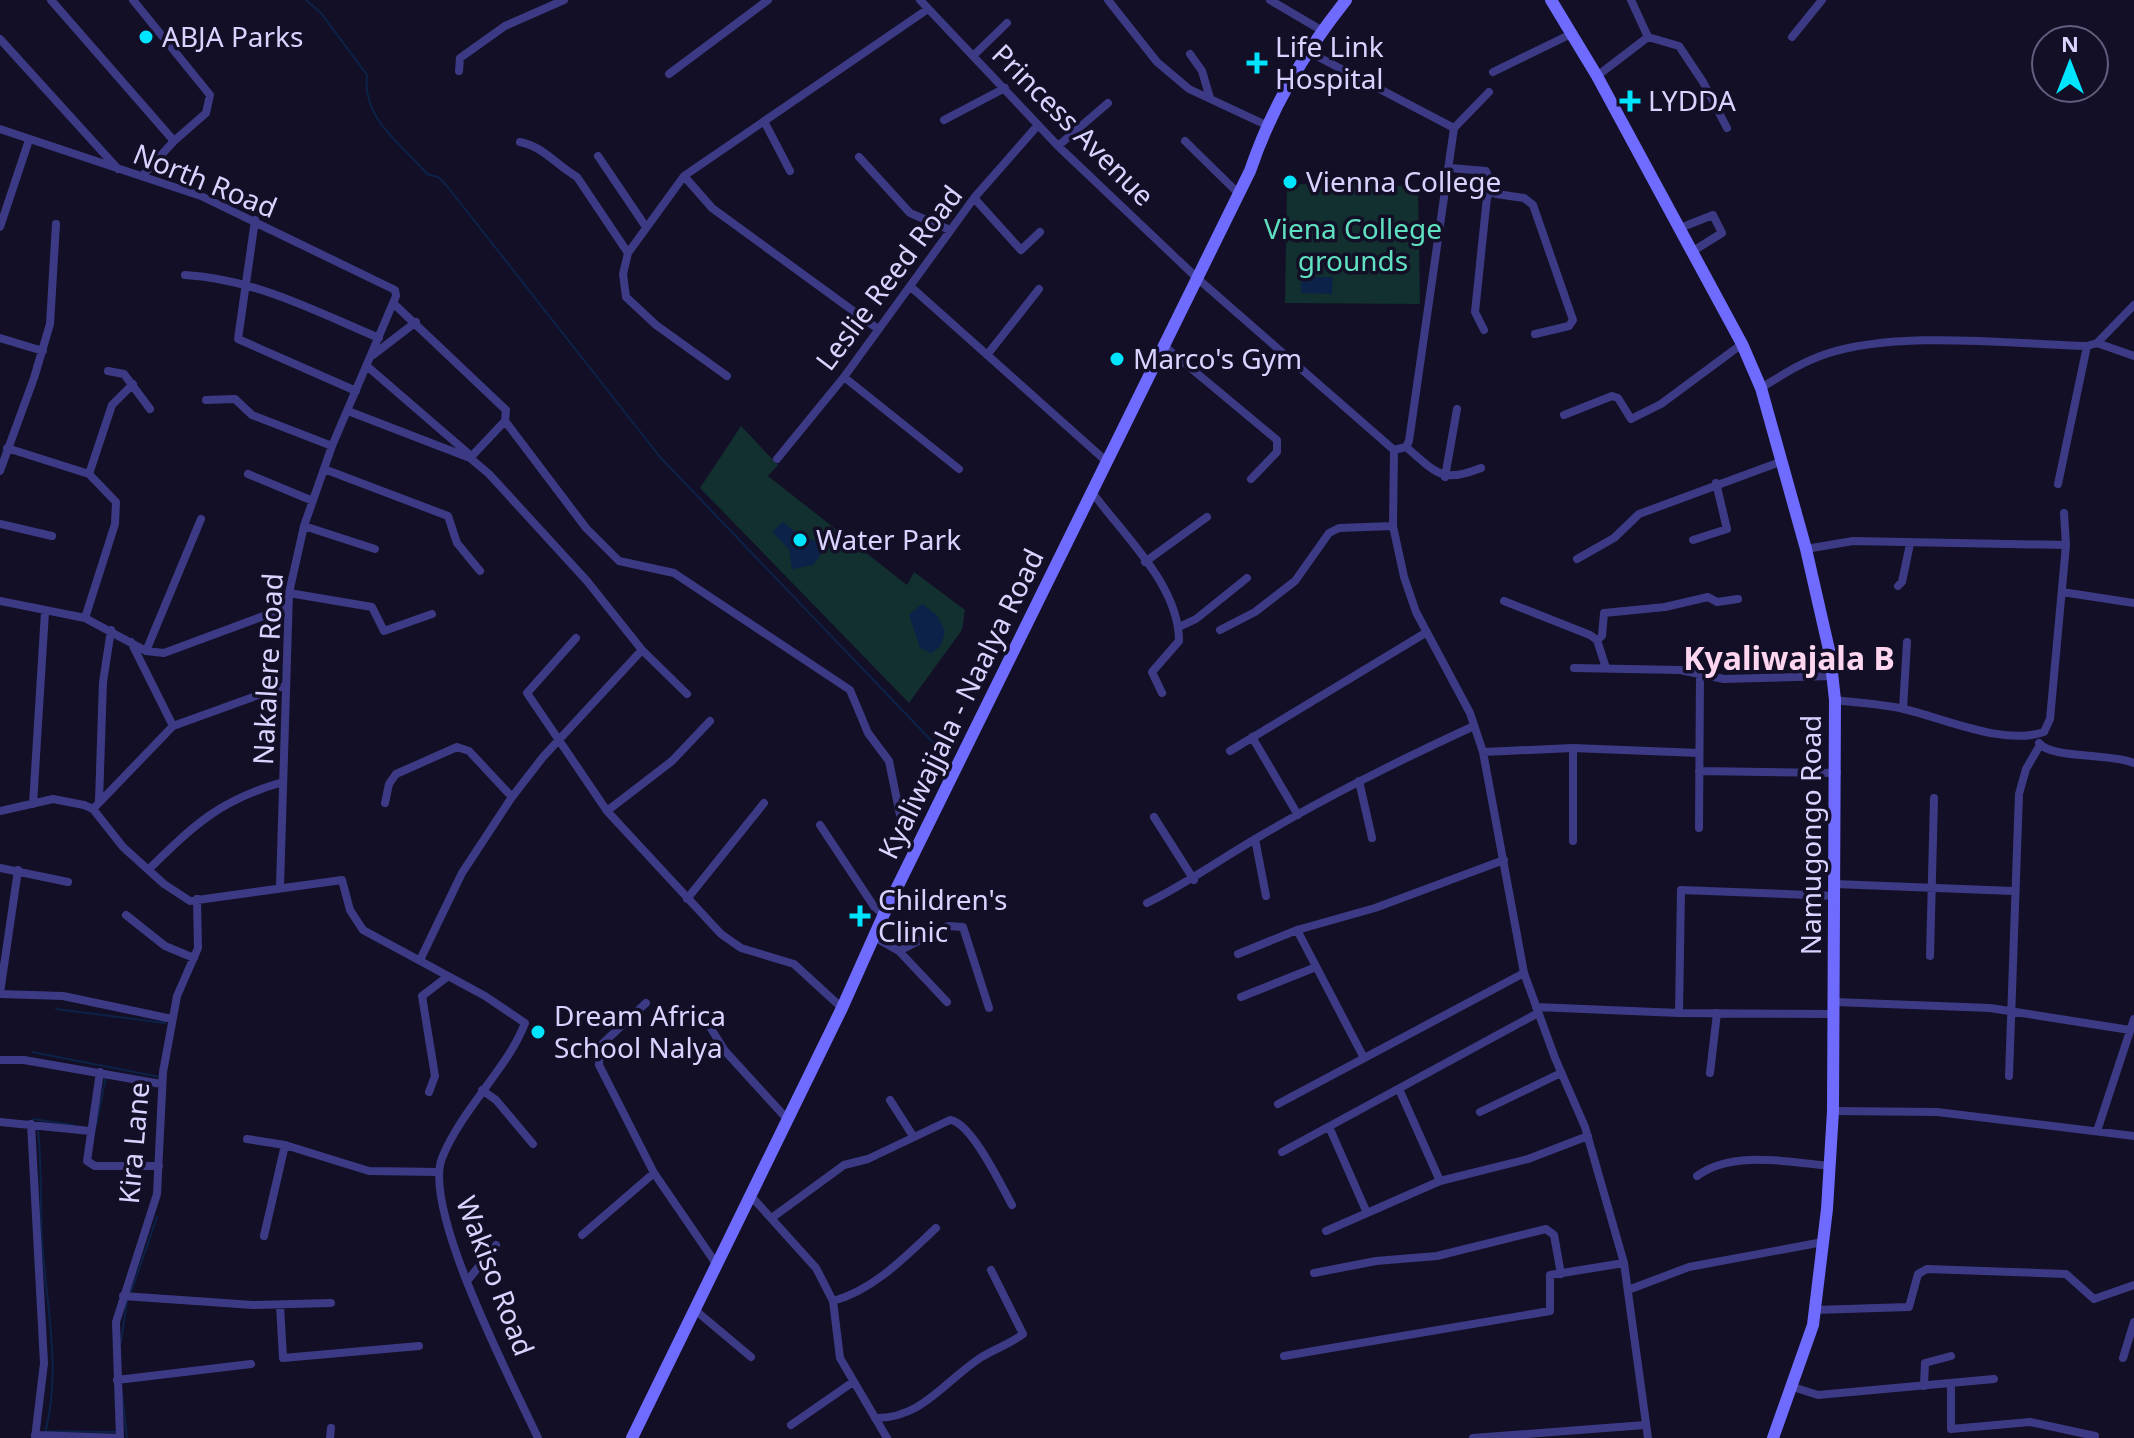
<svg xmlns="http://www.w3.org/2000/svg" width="2134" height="1438" font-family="'Noto Sans',sans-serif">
  <rect width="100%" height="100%" fill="#130f26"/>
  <path fill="#12302f" d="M 1287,184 L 1418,186 L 1420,304 L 1285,303 Z
    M 741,426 L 778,465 L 768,476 L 907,585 L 914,572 L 965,610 L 962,630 L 909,703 L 700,488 Z"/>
  <path fill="#0c2248" d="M 1301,277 L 1333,277 L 1332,294 L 1301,293 Z
    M 783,522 L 801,537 L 821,542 L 822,553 L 813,565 L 792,569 L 789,549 L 772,532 Z
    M 922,604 L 937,615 L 945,631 L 941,646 L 931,653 L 920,648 L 909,615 Z"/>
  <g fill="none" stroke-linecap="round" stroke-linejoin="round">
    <path stroke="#0c2248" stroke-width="2" d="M 306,0 L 321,13 L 367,75 C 362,120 401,143 427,174 L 438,177 L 447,186 L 660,457 L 948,758
      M 56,1009 L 165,1023
      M 32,1052 L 160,1077
      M 33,1119 L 73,1125
      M 96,1126 L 106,1077
      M 38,1129 C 42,1166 40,1204 42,1241 C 46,1304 62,1371 45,1433
      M 131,1292 L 157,1217
      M 121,1342 L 127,1301
      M 122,1392 L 127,1438
      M 45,1431 L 115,1432"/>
    <path stroke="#3d3a85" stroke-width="8" d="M 51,0 L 174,141
      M 133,0 L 210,95 L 206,113 L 174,141 L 142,176
      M 920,0 L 1058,146 L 1197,278 L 1394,450 L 1393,526 L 1404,577 L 1416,612 L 1470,713 L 1483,752 L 1524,973 L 1555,1058 L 1585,1127 L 1624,1263 L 1648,1438
      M 1108,0 L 1157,62 L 1189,89 L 1266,125
      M 1270,0 L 1321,30
      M 1648,37 L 1679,46 L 1703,82 L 1727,128
      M 1792,37 L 1822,0
      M 0,39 L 118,169
      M 1307,51 L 1454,128
      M 1190,54 L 1202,71 L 1210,98
      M 974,55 L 1007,23
      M 459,71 L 460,58 L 505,26 L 564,0
      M 1493,72 L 1571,34
      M 669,74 L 768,0
      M 1597,76 L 1648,37 L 1631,0
      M 944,120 L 1005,88
      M 764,121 L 790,171
      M 0,129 L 201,196 L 395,290 L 396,296 L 332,446 L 304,526 L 289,593 L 280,886
      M 1185,141 L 1238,193
      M 520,142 C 544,147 556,165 577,177 L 628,253
      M 1058,146 L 1108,103
      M 598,156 L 646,227
      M 859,157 L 910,213 L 950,230
      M 1450,168 L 1486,171 L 1496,194 L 1524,198 L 1533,205 L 1573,320 L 1569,326 L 1535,334
      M 684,176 L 712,208 L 878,329
      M 974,198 L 1021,250 L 1040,232
      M 255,220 L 238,339 L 356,391
      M 0,227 L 29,140
      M 1680,228 L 1713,215 L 1722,233 L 1693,251
      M 185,275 C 255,279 315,311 379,338
      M 911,287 L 1106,461
      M 393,303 L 506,410 L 505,421 L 470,458
      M 1484,330 L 1475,312 L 1487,197 L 1494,189
      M 0,338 L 43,351
      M 2097,343 L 2134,356
      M 1163,345 L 1277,440 L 1277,452 L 1251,479
      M 373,355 L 416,322
      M 987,355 L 1039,289
      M 368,367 L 470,455
      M 108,371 L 124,374 L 150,409
      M 727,376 L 656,325 L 626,297 L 623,274 L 628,253 L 684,176 L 928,9
      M 844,377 L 959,469
      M 1761,388 C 1782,375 1802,362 1826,354 C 1898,330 2011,344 2087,346 L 2097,343 L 2134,305
      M 206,400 L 235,399 L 252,415 L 332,446
      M 348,411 L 470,458 L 489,474 L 587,581 L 642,650 L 687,694
      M 1564,415 L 1612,396 L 1618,398 L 1631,419 L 1661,404 L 1742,344
      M 505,421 L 586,528 L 619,561 L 674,573 L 850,690 L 868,733 L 889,761 L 901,820 L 899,838 L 914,853
      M 1406,447 C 1437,473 1441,484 1481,468
      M 7,448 L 89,474 L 116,502 L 115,524 L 85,618
      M 1394,450 L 1406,447 L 1409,441 L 1454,128 L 1489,92
      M 777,459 L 844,377 L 974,198 L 1038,125
      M 324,469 L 448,516 L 457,543 L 480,571
      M 0,471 L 34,378 L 50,324 L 56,224
      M 89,474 L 112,405 L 133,384
      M 248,474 L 313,501
      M 1445,477 L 1457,409
      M 2058,484 L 2087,346
      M 1092,492 C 1124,536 1179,585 1179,641 L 1152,672 L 1162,693
      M 0,524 L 52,536
      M 304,526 L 375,549
      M 1693,540 L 1727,529 L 1716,483
      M 1806,549 L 1853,541 L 2066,545
      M 1577,559 L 1614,538 L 1639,514 L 1783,461
      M 1145,562 L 1207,517
      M 1898,586 L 1902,582 L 1910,544
      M 2062,592 L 2134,603
      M 289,593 L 372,607 L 384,631 L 432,614
      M 0,601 L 85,618 L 146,651 L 164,653 L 288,607
      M 1504,601 L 1590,635 L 1597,640 L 1606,668
      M 1179,627 L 1196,619 L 1247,578
      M 1220,630 L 1255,612 L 1295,581 L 1329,533 L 1339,528 L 1393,526
      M 576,638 L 527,693 L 607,811 L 721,934 L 741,948 L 794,964 L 842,1008
      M 1597,640 L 1602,636 L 1604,613 L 1665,607 L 1708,597 L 1717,602 L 1738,599
      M 131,642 L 173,726
      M 146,651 L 201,519
      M 1574,668 L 1680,670 L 1724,679 L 1833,676
      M 1835,700 C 1858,703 1882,704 1904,709 C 1943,718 2004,746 2044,732 L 2050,719 L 2066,545 L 2064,513
      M 1903,709 L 1907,642
      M 1252,737 L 1298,815
      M 2039,743 C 2051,759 2111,753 2134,763
      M 1573,748 L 1573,841
      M 1230,751 L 1427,632
      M 1483,752 L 1573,748 L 1699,753
      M 1699,771 L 1837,773
      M 1359,781 L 1372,838
      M 99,801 L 103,682 L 111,630
      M 385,803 L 389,784 L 396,774 L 457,747 L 469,751 L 512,797
      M 33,804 L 45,612
      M 93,809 L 173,726 L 286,685
      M 0,811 L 53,799 L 84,805 L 93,809 L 123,847 L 164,884 L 190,901 L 342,880 L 350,910 L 363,930 L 485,996 L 525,1023 C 508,1068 461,1110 442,1158 C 422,1210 513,1384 538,1438
      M 607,811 L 672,761 L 710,721
      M 1154,817 L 1194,880
      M 820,825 L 875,908 L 884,914
      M 1699,828 L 1700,673
      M 1255,839 L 1266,896
      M 0,868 L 68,882
      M 149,869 C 195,824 220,800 283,782
      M 1835,884 L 2013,891
      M 687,899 L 764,803
      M 1147,903 C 1186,884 1219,860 1257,838 C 1327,796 1400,760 1474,726
      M 126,915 L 165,946 L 194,958
      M 874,937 L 899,951 L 948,926 L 963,927 L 989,1008
      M 899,951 L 947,1002
      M 1238,954 L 1297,930
      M 1930,956 L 1934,798
      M 420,960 L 462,873 L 512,797 L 543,757 L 642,650
      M 0,993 L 18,870
      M 0,994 L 63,996 L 172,1019
      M 1241,997 L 1316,967
      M 1835,1002 L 1990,1008 L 2130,1030
      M 646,1003 L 600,1046 L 599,1065 L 654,1173 L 717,1265
      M 1536,1007 L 1679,1013 L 1835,1014
      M 1679,1013 L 1681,890 L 1835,896
      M 710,1027 L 725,1051 L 788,1120
      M 1364,1058 L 1297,930 L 1375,908 L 1504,860
      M 0,1060 L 24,1060 L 161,1084
      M 100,1072 L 87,1161 L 95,1166 L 159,1166
      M 1710,1073 L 1717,1013
      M 2009,1076 L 2019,794 L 2026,769 L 2040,745
      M 1399,1089 L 1440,1181
      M 482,1090 L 496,1100 L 533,1144
      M 429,1092 L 435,1076 L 422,996 L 447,977
      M 890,1100 L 913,1136
      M 1278,1104 L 1524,973
      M 1833,1111 L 1937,1112 L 2134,1136
      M 1480,1112 L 1561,1073
      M 0,1122 L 90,1131
      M 31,1124 L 44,1363 L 35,1438
      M 1330,1129 L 1367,1213
      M 2097,1131 L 2134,1019
      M 247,1139 L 285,1145 L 369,1171 L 439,1172
      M 1282,1152 L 1538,1013
      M 1697,1176 C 1731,1150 1789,1162 1830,1166
      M 751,1196 L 816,1268 L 833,1301 L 840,1358 L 887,1438
      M 773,1217 L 844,1165 L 868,1159 L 950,1120 C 971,1122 1001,1185 1012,1205
      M 1326,1231 L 1440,1181 L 1528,1159 L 1588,1136
      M 582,1235 L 654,1173
      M 264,1236 L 285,1145
      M 1314,1273 L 1376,1261 L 1437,1256 L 1546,1229 L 1554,1235 L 1561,1274
      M 468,1280 L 496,1245
      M 1628,1290 L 1689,1267 L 1823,1242
      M 123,1296 L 253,1305 L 331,1303
      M 833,1301 C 874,1290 906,1256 936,1228
      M 280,1305 L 283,1358 L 419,1346
      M 695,1310 L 751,1357
      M 1815,1310 L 1909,1307 L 1918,1274 L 1927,1269 L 2066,1274 L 2094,1299 L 2134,1285
      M 1284,1356 L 1550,1311 L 1550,1275 L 1624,1263
      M 2123,1358 L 2134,1322
      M 117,1380 L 251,1364
      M 1951,1383 L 1951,1429 L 2030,1422 L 2095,1436
      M 1924,1386 L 1925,1363 L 1951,1356
      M 1793,1387 L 1818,1395 L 1994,1379
      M 875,1418 C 921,1419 944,1382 980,1358 C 994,1349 1010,1344 1023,1334 L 991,1270
      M 791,1425 L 853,1382
      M 35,1435 L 120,1438
      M 120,1438 L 116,1322 L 157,1194 L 163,1072 L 177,996 L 198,948 L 197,899
      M 330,1438 L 331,1428
      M 1473,1438 L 1645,1425"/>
    <path stroke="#6f6bff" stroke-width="12" d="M 1551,0 L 1597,76 L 1742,344 L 1761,388 L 1806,549 L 1830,654 L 1835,700 L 1833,1111 L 1827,1209 L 1813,1325 L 1773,1438
      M 632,1438 L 842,1008 L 884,914 L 1250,171 C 1272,106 1304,53 1346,0"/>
  </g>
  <g fill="#00e5ff" stroke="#130f26" stroke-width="3">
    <circle cx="146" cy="37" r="8"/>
    <path d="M1253 51h8v8h8v8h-8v8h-8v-8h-8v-8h8z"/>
    <path d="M1626 89h8v8h8v8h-8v8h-8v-8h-8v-8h8z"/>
    <circle cx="1290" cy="182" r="8"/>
    <circle cx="1117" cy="359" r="8"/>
    <circle cx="800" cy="540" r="8"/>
    <path d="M856 904h8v8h8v8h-8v8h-8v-8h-8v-8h8z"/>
    <circle cx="538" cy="1032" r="8"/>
  </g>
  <g text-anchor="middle" stroke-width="7" stroke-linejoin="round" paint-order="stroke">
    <g font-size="28" fill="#d9d4ff" stroke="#130f26" text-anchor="start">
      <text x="162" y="47">ABJA Parks</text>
      <text x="1275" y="57">Life Link<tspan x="1275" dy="32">Hospital</tspan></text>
      <text x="1648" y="111">LYDDA</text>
      <text x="1306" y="192">Vienna College</text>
      <text x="1133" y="369">Marco's Gym</text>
      <text x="816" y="550">Water Park</text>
      <text x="878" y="910">Children's<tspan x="878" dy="32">Clinic</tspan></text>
      <text x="554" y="1026">Dream Africa<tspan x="554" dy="32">School Nalya</tspan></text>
    </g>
    <g font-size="28" fill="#d9d4ff" stroke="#130f26">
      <text transform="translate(1073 125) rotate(45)" y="10">Princess Avenue</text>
      <text transform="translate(205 181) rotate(22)" y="10">North Road</text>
      <text transform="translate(889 278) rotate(-53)" y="10">Leslie Reed Road</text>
      <text transform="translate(268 669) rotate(-87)" y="10">Nakalere Road</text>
      <text transform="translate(961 704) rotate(-64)" y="10">Kyaliwajjala - Naalya Road</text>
      <text transform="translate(1811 835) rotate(-90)" y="10">Namugongo Road</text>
      <text transform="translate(134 1143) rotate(-85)" y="10">Kira Lane</text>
      <text transform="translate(495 1276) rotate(69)" y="10">Wakiso Road</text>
    </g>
    <g font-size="28" fill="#5fe0c0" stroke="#130f26">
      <text x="1353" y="239">Viena College<tspan x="1353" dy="32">grounds</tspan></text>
    </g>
    <g font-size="32" font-weight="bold" fill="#ffd6f0" stroke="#130f26">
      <text x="1789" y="670">Kyaliwajala B</text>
    </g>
  </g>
  <g transform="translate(2070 64)"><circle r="38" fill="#130f26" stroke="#625e7d" stroke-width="2"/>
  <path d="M0-6L14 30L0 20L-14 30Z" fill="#00e5ff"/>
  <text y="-12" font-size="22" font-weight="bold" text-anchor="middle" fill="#d9d4ff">N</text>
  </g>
</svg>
